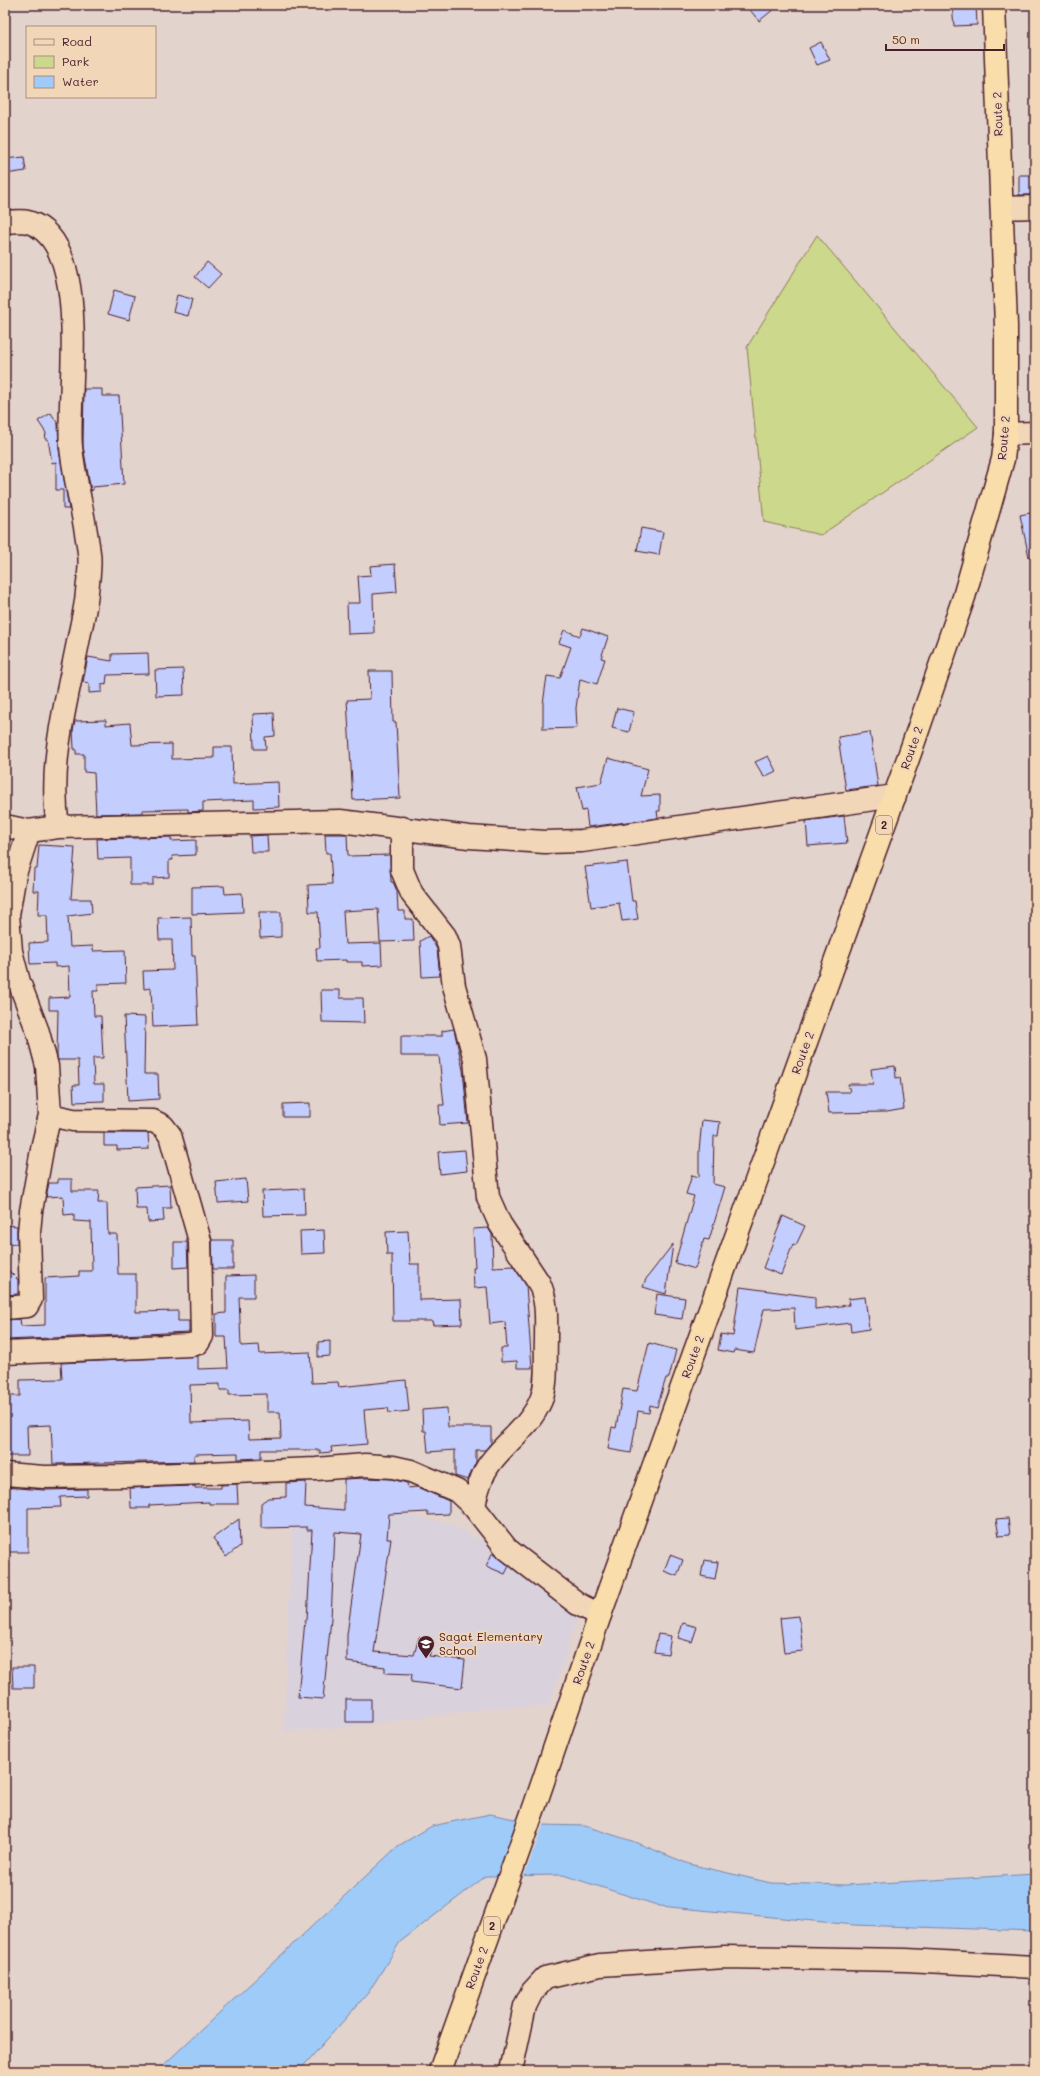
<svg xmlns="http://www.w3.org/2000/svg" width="1040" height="2076" font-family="Mali,sans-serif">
  <rect width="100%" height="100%" fill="#e3d3cd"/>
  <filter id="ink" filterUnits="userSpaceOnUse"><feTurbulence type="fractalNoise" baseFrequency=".025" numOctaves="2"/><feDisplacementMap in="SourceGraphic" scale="8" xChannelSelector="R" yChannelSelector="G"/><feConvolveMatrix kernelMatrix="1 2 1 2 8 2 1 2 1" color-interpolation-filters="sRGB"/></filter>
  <g filter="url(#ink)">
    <path fill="#d9d1dc" d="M 293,1503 L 393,1512 L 448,1523 L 504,1553 L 579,1612 L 549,1706 L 490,1708 L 342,1728 L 284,1731 Z"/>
    <path fill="#ccd88b" stroke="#8b7c5b" d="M 817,235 L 978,427 L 821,535 L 764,522 L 747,347 Z"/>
    <path fill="#9fcbf9" stroke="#7d86a7" d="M 490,1814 L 543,1825 L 585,1826 L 632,1841 L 689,1864 L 771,1883 L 846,1885 L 1035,1874 L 1035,1931 L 854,1925 L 660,1906 L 563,1875 L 486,1876 L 400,1942 L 368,1993 L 299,2071 L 157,2071 L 398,1846 L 432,1826 Z"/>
    <path fill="#e3d3cd" d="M 518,1818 L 544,1823 L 524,1877 L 496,1878 Z"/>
    <path fill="#c3cdfe" stroke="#4a1f2b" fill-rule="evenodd" d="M 746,5 L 779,5 L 759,21 Z
      M 952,5 L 976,5 L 977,25 L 954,26 Z
      M 821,42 L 830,60 L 817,65 L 809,48 Z
      M 24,157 L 26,171 L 5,174 L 5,159 Z
      M 1019,175 L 1035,175 L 1035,195 L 1019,195 Z
      M 207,262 L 221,274 L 208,288 L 195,277 Z
      M 114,290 L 135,296 L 129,320 L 108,314 Z
      M 177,295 L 192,299 L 188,316 L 173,312 Z
      M 84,389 L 102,389 L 102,396 L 119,396 L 124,484 L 93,487 L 93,490 L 91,491 L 83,446 Z
      M 51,413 L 58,424 L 59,449 L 69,509 L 63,509 L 63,490 L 56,490 L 56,462 L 52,463 L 48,439 L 45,439 L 46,433 L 38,421 Z
      M 1035,512 L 1035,557 L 1029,557 L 1020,515 Z
      M 641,528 L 663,532 L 659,555 L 637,551 Z
      M 395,564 L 397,592 L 373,594 L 374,633 L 348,634 L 347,603 L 360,603 L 358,576 L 371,575 L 370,566 Z
      M 583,628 L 608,637 L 601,658 L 605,659 L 597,684 L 580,679 L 576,708 L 577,728 L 543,729 L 543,704 L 547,676 L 560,678 L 571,647 L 559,643 L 564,630 L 580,636 Z
      M 148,653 L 149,674 L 107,675 L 106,685 L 102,684 L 102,692 L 89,693 L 89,683 L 83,682 L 88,657 L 112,661 L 112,654 Z
      M 183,669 L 184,695 L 156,696 L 155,670 Z
      M 369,671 L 392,671 L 393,722 L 396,722 L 400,798 L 353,800 L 347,700 L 370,699 Z
      M 617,708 L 634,712 L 629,732 L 612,728 Z
      M 274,713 L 275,736 L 265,737 L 266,749 L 254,749 L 253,714 Z
      M 106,720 L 106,725 L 130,723 L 132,745 L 172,744 L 172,759 L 214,758 L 214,747 L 232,747 L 233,784 L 278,782 L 279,807 L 254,808 L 254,800 L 203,802 L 203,811 L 188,812 L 188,809 L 143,810 L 143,813 L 96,814 L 94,773 L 84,772 L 84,754 L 76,754 L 76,749 L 74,749 L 73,730 L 75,721 Z
      M 870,732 L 878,786 L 846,790 L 838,737 Z
      M 768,756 L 776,771 L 764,777 L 755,762 Z
      M 608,758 L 648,769 L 641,796 L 660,795 L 660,811 L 657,811 L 658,818 L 588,827 L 586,810 L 582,811 L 577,787 L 601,783 Z
      M 844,816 L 847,843 L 808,846 L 806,821 Z
      M 325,834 L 347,834 L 348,856 L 390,855 L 391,882 L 393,882 L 397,891 L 398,911 L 405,911 L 405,919 L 413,919 L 414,941 L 380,942 L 378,909 L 343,911 L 345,944 L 381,943 L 382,965 L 362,966 L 362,962 L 346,962 L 346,960 L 317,961 L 316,948 L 320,948 L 318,912 L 309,912 L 308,885 L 332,884 L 330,853 L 326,853 Z
      M 267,835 L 268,852 L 251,852 L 250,836 Z
      M 171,837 L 171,841 L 196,840 L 196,855 L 172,856 L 173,860 L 169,860 L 169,877 L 153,878 L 153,885 L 130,885 L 130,858 L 98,859 L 97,839 Z
      M 39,845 L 75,847 L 71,899 L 91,899 L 92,913 L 68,916 L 70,947 L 93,946 L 93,951 L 125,950 L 126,983 L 98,984 L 98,991 L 93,991 L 94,1016 L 101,1016 L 103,1058 L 93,1058 L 94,1084 L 104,1084 L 104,1101 L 74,1102 L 73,1085 L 79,1085 L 78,1060 L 58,1060 L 57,1057 L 58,1010 L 49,1010 L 49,998 L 70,997 L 69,966 L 55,967 L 55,963 L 30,964 L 29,943 L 48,942 L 47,915 L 38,915 L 39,891 L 33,891 L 34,869 L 37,869 Z
      M 627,862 L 632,901 L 635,901 L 638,919 L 622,921 L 619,903 L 591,907 L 585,867 Z
      M 224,886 L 225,894 L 242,893 L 243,912 L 192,914 L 192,887 Z
      M 259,912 L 281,912 L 281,937 L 260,938 Z
      M 191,917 L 192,956 L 195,956 L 198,1025 L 153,1027 L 151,988 L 144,989 L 143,971 L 173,970 L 172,940 L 159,940 L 158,918 Z
      M 429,936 L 437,949 L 440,976 L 422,977 L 420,941 Z
      M 321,990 L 340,990 L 340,998 L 363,998 L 364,1023 L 322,1022 Z
      M 124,1016 L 145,1017 L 144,1074 L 158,1074 L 159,1099 L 128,1101 Z
      M 454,1029 L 463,1070 L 468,1123 L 440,1125 L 439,1105 L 444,1105 L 439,1056 L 401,1056 L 401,1036 L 442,1036 L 442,1031 Z
      M 895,1066 L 896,1078 L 900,1077 L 904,1109 L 887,1112 L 829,1113 L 826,1092 L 850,1092 L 848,1084 L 873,1084 L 871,1069 Z
      M 310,1103 L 310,1117 L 283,1117 L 283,1104 Z
      M 702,1120 L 720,1122 L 718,1136 L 714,1136 L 713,1184 L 725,1187 L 709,1240 L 704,1239 L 695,1269 L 675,1263 L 694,1196 L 686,1194 L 692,1175 L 699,1177 L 699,1151 Z
      M 104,1133 L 148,1133 L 149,1149 L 117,1150 L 117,1146 L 104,1146 Z
      M 465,1150 L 467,1171 L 440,1174 L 438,1152 Z
      M 58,1179 L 72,1179 L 72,1191 L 99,1191 L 98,1203 L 107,1203 L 108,1234 L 117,1234 L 118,1274 L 136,1274 L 136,1312 L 178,1311 L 178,1321 L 189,1321 L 189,1332 L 5,1340 L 5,1320 L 20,1319 L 21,1326 L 45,1325 L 45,1278 L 79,1276 L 79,1271 L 92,1271 L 91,1222 L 74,1221 L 74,1214 L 64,1215 L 63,1196 L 46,1197 L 49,1183 L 58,1183 Z
      M 246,1179 L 248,1201 L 218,1203 L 216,1182 Z
      M 170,1185 L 171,1208 L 163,1208 L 164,1221 L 148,1222 L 147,1209 L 136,1209 L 135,1187 Z
      M 304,1189 L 305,1215 L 263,1216 L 262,1191 Z
      M 783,1216 L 805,1226 L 796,1245 L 793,1244 L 781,1275 L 763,1268 Z
      M 6,1225 L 17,1226 L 17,1244 L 5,1243 Z
      M 488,1228 L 492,1234 L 493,1267 L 513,1266 L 526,1285 L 532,1368 L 517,1368 L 517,1361 L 501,1362 L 501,1348 L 507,1348 L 505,1322 L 490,1324 L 487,1287 L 474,1288 L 473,1268 L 475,1268 L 473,1229 Z
      M 324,1230 L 325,1253 L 301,1254 L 300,1231 Z
      M 408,1231 L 410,1264 L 419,1264 L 419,1300 L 461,1299 L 462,1324 L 433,1325 L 432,1321 L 393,1321 L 392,1255 L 387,1255 L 386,1232 Z
      M 212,1240 L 233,1240 L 233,1269 L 213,1269 Z
      M 174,1242 L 187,1242 L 188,1267 L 174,1268 Z
      M 673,1244 L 666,1294 L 643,1287 L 646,1279 Z
      M 5,1267 L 18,1280 L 18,1294 L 5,1295 Z
      M 254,1275 L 254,1297 L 239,1297 L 241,1346 L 259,1345 L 260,1354 L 310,1352 L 312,1383 L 338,1382 L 339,1387 L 406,1380 L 409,1411 L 389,1413 L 388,1408 L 364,1410 L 367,1444 L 331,1447 L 332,1452 L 320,1453 L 320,1450 L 261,1450 L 261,1458 L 238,1459 L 238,1453 L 197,1454 L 194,1455 L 194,1461 L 53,1464 L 51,1425 L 27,1426 L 28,1456 L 5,1456 L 5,1396 L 20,1396 L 20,1380 L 62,1379 L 61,1363 L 198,1356 L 198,1369 L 228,1368 L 226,1337 L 216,1337 L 216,1314 L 226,1313 L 226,1276 ZM 220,1384 L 220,1390 L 229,1390 L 229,1395 L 267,1394 L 267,1412 L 280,1412 L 281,1438 L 249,1439 L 248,1421 L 191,1423 L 190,1385 Z
      M 740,1287 L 815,1297 L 815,1309 L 849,1305 L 848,1299 L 865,1297 L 869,1329 L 851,1332 L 850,1323 L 795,1330 L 794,1308 L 764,1309 L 754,1353 L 734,1350 L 733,1353 L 718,1350 L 721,1334 L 733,1336 Z
      M 657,1294 L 685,1298 L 682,1319 L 654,1315 Z
      M 330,1341 L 330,1356 L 318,1357 L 318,1342 Z
      M 649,1343 L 676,1350 L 669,1378 L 666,1378 L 657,1407 L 650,1405 L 649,1413 L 638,1411 L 631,1453 L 608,1449 L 612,1427 L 616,1428 L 623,1389 L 637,1391 Z
      M 447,1408 L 448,1427 L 491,1427 L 491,1443 L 485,1450 L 476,1450 L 476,1462 L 468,1480 L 455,1476 L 455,1450 L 428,1452 L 426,1431 L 423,1431 L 422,1410 Z
      M 365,1478 L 391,1479 L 407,1483 L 408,1488 L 417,1487 L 449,1501 L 449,1514 L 428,1515 L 428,1512 L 389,1514 L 387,1539 L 391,1539 L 374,1652 L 414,1655 L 419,1637 L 434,1642 L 429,1656 L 465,1660 L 462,1688 L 411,1682 L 412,1674 L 385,1673 L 385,1667 L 347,1662 L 347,1635 L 361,1534 L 335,1532 L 331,1619 L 323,1699 L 298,1697 L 305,1620 L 307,1620 L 312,1530 L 307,1530 L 307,1527 L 261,1528 L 261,1503 L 268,1498 L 286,1497 L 286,1483 L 306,1482 L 305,1507 L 344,1510 L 344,1479 Z
      M 237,1484 L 238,1504 L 209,1504 L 209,1502 L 149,1505 L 149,1508 L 131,1508 L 130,1488 L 195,1486 L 195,1488 L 221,1488 L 221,1485 Z
      M 5,1487 L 44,1490 L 87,1489 L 87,1496 L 60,1497 L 61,1507 L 28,1508 L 28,1552 L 5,1552 Z
      M 1008,1518 L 1010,1535 L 999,1536 L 996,1519 Z
      M 239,1519 L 240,1546 L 226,1557 L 213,1538 Z
      M 493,1552 L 509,1566 L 505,1574 L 486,1566 Z
      M 670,1555 L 683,1560 L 677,1576 L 664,1571 Z
      M 704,1560 L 718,1562 L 715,1579 L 701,1576 Z
      M 799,1616 L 803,1651 L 784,1653 L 780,1618 Z
      M 683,1623 L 697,1627 L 692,1642 L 678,1638 Z
      M 658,1634 L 671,1636 L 668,1654 L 654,1652 Z
      M 12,1667 L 34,1667 L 34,1688 L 13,1688 Z
      M 346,1699 L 371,1699 L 371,1722 L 346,1722 Z"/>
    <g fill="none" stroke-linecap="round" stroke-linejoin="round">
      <defs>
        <path id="minor" d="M 1002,208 L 1035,207
          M 5,222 C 12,222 21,220 28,222 C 94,241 66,396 71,447 C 75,483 85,518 89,553 C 91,566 88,580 87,592 C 86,607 82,622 79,637 C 67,701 48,762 58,827
          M 1006,434 L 1035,433
          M 5,826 L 29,831 L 58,827 L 340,821 L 469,837 L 545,842 L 582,841 L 895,796
          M 402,828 L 402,870 L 412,894 L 445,936 L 449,946 L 454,986 L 475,1059 L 488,1197 L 500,1224 L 539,1283 C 548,1302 546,1320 546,1340 C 545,1359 548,1383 541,1400 C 530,1426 507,1441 491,1462 C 482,1473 476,1493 474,1507 L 507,1549 L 578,1604 L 600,1615
          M 5,1308 L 27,1306 L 31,1299 L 29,1232 L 31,1211 L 43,1144 L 50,1115 L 47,1066 L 38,1032 L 19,982 L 11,951 L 8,915 L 15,874 L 29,831
          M 5,1353 L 190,1345 L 198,1343 L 202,1336 L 200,1241 L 170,1135 L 163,1126 L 153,1121 L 73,1120 L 50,1115
          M 5,1474 L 44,1477 L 124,1476 L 316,1469 L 365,1465 L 393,1467 L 411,1471 L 457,1491 L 474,1507
          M 511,2071 L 525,2006 L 532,1992 L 545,1978 L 600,1965 L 725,1957 L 906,1960 L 1035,1967"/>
        <path id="highway" d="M 440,2071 L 535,1805 L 600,1615 L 910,753 L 964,597 L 1003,459 L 1006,434 L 1006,326 L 994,5"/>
      </defs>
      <use href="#minor" stroke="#4a1f2b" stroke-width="25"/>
      <use href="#highway" stroke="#4a1f2b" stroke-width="25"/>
      <use href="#minor" stroke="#f1d6b8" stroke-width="22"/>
      <use href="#highway" stroke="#f9deab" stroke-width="22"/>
    </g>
  </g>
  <defs>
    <symbol id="school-pin" viewBox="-11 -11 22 30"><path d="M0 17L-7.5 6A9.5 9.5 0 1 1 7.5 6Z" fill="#4a1f2b" stroke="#f1d6b8"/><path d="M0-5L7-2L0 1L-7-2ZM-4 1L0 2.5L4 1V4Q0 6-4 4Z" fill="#fff"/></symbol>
  </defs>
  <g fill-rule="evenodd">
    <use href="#school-pin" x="416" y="1634" width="20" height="27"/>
  </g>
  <g text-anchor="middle" stroke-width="4" stroke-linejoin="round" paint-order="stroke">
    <g fill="#f1d6b8" stroke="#7c5655" stroke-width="1">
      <rect x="876" y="816" width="16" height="18" rx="3"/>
      <rect x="484" y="1917" width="16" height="18" rx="3"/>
    </g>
    <g font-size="11" font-weight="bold" fill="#4a1f2b">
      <text x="884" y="829">2</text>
      <text x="492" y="1930">2</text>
    </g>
    <g font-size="12" fill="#4a1f2b" stroke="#f1d6b8">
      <text transform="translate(998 114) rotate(-92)" y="4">Route 2</text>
      <text transform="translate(1004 438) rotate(-85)" y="4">Route 2</text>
      <text transform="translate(912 748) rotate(-71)" y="4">Route 2</text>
      <text transform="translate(803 1053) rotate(-70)" y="4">Route 2</text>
      <text transform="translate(693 1357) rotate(-70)" y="4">Route 2</text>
      <text transform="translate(584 1663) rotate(-71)" y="4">Route 2</text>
      <text transform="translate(477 1968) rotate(-70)" y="4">Route 2</text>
    </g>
    <g font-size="12" fill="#4a1f2b" stroke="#f1d6b8" text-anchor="start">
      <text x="439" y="1641">Sagat Elementary<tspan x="439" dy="14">School</tspan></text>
    </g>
  </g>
  <rect width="1040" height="2076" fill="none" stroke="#f1d6b8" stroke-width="20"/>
  <rect x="10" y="10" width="1020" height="2056" fill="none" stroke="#4a1f2b" stroke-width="1.5" filter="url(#ink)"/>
  <rect x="26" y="26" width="130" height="72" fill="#f1d6b8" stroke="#ae8d80"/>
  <rect x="34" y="39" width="20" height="6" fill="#f1d6b8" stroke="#ae8d80"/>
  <text x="62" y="46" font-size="12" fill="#4a1f2b">Road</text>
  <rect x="34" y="56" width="20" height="12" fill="#ccd88b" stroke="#ae8d80"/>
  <text x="62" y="66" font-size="12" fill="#4a1f2b">Park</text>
  <rect x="34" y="76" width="20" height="12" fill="#9fcbf9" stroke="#ae8d80"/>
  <text x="62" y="86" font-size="12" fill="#4a1f2b">Water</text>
  <path d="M886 44v6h118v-6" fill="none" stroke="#4a1f2b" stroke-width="2"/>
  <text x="892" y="44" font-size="12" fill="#4a1f2b" stroke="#f1d6b8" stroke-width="3" paint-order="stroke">50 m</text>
</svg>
